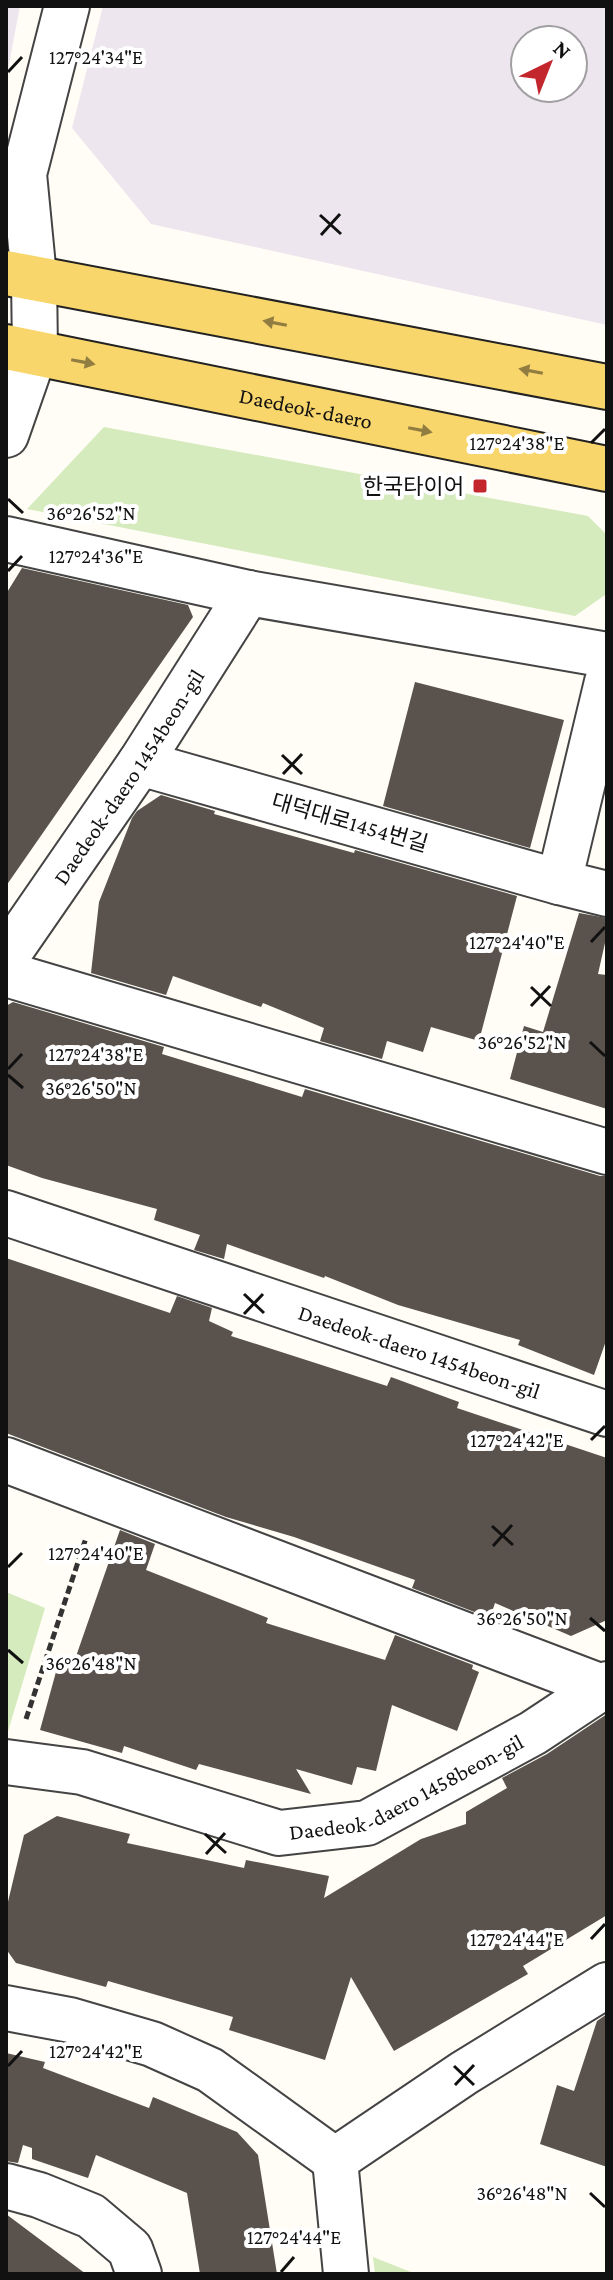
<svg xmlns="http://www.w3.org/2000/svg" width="613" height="2280" font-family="'Crimson Pro','Noto Sans KR',serif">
  <rect width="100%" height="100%" fill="#fffdf5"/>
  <path fill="#eee6ef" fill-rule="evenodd" d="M 6,6 L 20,6 L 6,80 Z
    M 103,6 L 607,6 L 607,325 L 151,224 L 72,128 ZM 525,40 L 573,40 L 573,88 L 525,88 Z"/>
  <path fill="#d5ebbd" d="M 104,427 L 588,516 L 607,535 L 605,595 L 575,616 L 27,509 Z
    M 6,1592 L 45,1608 L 6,1738 Z
    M 373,2257 L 416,2274 L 375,2274 Z"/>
  <path fill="#5a524d" d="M 22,568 L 188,605 L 193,617 L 6,886 L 6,594 Z
    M 415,682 L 564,720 L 530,848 L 383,806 Z
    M 161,795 L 215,811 L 214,814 L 354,853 L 355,850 L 517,896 L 479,1041 L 431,1027 L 423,1052 L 387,1041 L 382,1059 L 320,1041 L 324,1028 L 263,1003 L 261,1007 L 173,976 L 166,995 L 91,973 L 99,902 L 132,818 L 137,811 Z
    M 579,913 L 607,918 L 607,934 L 598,974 L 607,975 L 607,1109 L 510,1079 L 524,1026 L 543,1032 Z
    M 13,1002 L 164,1047 L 162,1054 L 302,1097 L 305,1089 L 600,1176 L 607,1176 L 607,1338 L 594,1375 L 518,1345 L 520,1340 L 398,1305 L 325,1276 L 324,1278 L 227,1244 L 224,1259 L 194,1250 L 200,1235 L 154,1220 L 157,1209 L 42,1178 L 6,1165 L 6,1006 Z
    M 6,1258 L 170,1313 L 177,1296 L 212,1308 L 209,1321 L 233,1332 L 231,1336 L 387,1386 L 391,1377 L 459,1402 L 457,1408 L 607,1458 L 607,1620 L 571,1636 L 495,1603 L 490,1618 L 412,1588 L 415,1580 L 294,1537 L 226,1517 L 6,1433 Z
    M 120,1530 L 155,1544 L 146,1570 L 268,1618 L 266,1623 L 385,1660 L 395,1635 L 473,1665 L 472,1669 L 479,1672 L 457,1731 L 392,1705 L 376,1771 L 357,1767 L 352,1785 L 296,1769 L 311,1794 L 199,1764 L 196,1770 L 124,1746 L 122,1753 L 40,1730 L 59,1661 L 73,1665 Z
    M 607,1714 L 607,1915 L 523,1966 L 528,1974 L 394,2051 L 351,1977 L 325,2060 L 229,2030 L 233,2017 L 108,1981 L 106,1987 L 16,1963 L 6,1949 L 6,1910 L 24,1835 L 57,1816 L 130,1834 L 127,1843 L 244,1868 L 246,1860 L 329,1876 L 324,1898 L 421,1839 L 466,1824 L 466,1812 L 507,1788 L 502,1778 L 547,1754 Z
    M 607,2014 L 607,2167 L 540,2144 L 557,2085 L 574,2091 L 597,2021 Z
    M 6,2053 L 45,2062 L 43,2068 L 149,2108 L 153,2097 L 237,2132 L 258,2155 L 277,2274 L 200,2274 L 187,2193 L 96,2155 L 88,2178 L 32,2159 L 32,2148 L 23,2145 L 18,2163 L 6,2161 Z
    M 6,2214 L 86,2274 L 6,2274 Z"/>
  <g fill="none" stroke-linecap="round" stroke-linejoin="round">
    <defs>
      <g id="minor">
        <path d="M 6,435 L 35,352 L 34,277 L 24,174 L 67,6"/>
        <path d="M 6,539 L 248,593 L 607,655"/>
        <path d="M 607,682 L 559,882 L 607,894"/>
        <path d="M 140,763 L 559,882"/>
        <path id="s1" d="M 6,957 L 140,763 L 248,593"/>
        <path d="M 6,974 L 607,1152"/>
        <path id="s2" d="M 6,1213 L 607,1414"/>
        <path d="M 6,1460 L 602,1687"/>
        <path id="s3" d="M 6,1762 L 82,1772 L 279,1833 L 367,1823 L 533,1733 L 607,1684"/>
        <path d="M 6,2008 L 70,2020 L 152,2044 L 210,2070 L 335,2160"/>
        <path d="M 335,2160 L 464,2073 L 607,1985"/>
        <path d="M 335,2160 L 346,2274"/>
        <path d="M 6,2186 L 39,2195 L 91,2216 L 130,2249 L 139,2274"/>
      </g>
      <g id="major">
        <path d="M 6,273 L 607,387"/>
        <path id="s4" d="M 6,347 L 607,469"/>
      </g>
    </defs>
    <use href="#minor" stroke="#444" stroke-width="48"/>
    <use href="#major" stroke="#222" stroke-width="48"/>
    <path stroke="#333" stroke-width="5" stroke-dasharray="8 4" stroke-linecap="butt" d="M 26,1719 L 86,1538"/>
    <use href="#minor" stroke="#fff" stroke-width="44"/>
    <use href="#major" stroke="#f9d66b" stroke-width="44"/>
  </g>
  <defs><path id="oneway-solid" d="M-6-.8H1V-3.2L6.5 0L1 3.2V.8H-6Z" transform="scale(2)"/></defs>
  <g fill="#917d42">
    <use href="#oneway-solid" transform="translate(275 323) rotate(-169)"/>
    <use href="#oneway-solid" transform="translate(83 362) rotate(11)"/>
    <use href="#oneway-solid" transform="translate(531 371) rotate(-169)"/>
    <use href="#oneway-solid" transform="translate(420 430) rotate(11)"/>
  </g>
  <path fill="none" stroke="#111" stroke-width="3" d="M 8,72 L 22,57M 320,215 L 341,234M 321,235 L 340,214M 591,443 L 605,429M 8,499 L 23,513M 8,571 L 22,556M 282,755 L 302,774M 283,774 L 302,754M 591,942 L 605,927M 531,987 L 551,1006M 531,1006 L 550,986M 590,1042 L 605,1056M 8,1069 L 22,1054M 8,1075 L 23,1088M 244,1294 L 264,1313M 244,1314 L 263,1294M 591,1440 L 605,1426M 492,1526 L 513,1545M 493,1546 L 512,1525M 8,1567 L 22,1553M 590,1618 L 605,1631M 8,1650 L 23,1663M 205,1834 L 226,1853M 206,1854 L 225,1833M 591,1939 L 605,1924M 8,2066 L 22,2051M 454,2066 L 474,2085M 455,2085 L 474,2065M 590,2193 L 605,2207M 281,2272 L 294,2257"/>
  <rect fill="#c4262e" stroke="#fff" stroke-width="3" x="472" y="478" width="16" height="16" rx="4"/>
  <g text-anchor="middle" stroke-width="8" stroke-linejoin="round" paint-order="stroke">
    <g font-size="22" fill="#111" stroke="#fff">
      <text dy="8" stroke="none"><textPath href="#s4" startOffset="306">Daedeok-daero</textPath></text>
      <text dy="8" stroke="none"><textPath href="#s1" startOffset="218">Daedeok-daero 1454beon-gil</textPath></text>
      <text transform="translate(350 822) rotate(16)" y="8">대덕대로1454번길</text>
      <text dy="8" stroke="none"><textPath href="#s2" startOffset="436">Daedeok-daero 1454beon-gil</textPath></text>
      <text dy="8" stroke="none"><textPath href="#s3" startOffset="420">Daedeok-daero 1458beon-gil</textPath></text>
    </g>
    <g font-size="22" fill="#111" stroke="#fff" text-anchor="end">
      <text x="464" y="494">한국타이어</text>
    </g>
  </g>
  <g font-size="20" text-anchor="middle" fill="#111" stroke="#fff" stroke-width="8" stroke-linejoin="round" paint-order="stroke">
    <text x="96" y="64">127°24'34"E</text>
    <text x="517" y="450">127°24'38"E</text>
    <text x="91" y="520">36°26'52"N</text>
    <text x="96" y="563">127°24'36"E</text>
    <text x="517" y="949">127°24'40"E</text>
    <text x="522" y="1049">36°26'52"N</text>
    <text x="96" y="1061">127°24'38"E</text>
    <text x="91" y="1095">36°26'50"N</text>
    <text x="517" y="1447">127°24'42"E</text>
    <text x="96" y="1560">127°24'40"E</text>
    <text x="522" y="1625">36°26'50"N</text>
    <text x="91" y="1670">36°26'48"N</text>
    <text x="517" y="1946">127°24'44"E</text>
    <text x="96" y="2058">127°24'42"E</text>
    <text x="522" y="2200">36°26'48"N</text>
    <text x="294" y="2244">127°24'44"E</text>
  </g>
  <rect width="613" height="2280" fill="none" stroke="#111111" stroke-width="16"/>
  <g transform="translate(549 64) rotate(43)"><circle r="38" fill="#ffffff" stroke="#a0a0a0" stroke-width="2"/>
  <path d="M0-6L14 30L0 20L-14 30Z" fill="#c4262e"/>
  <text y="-12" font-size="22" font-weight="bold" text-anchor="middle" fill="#111111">N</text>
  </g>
</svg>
